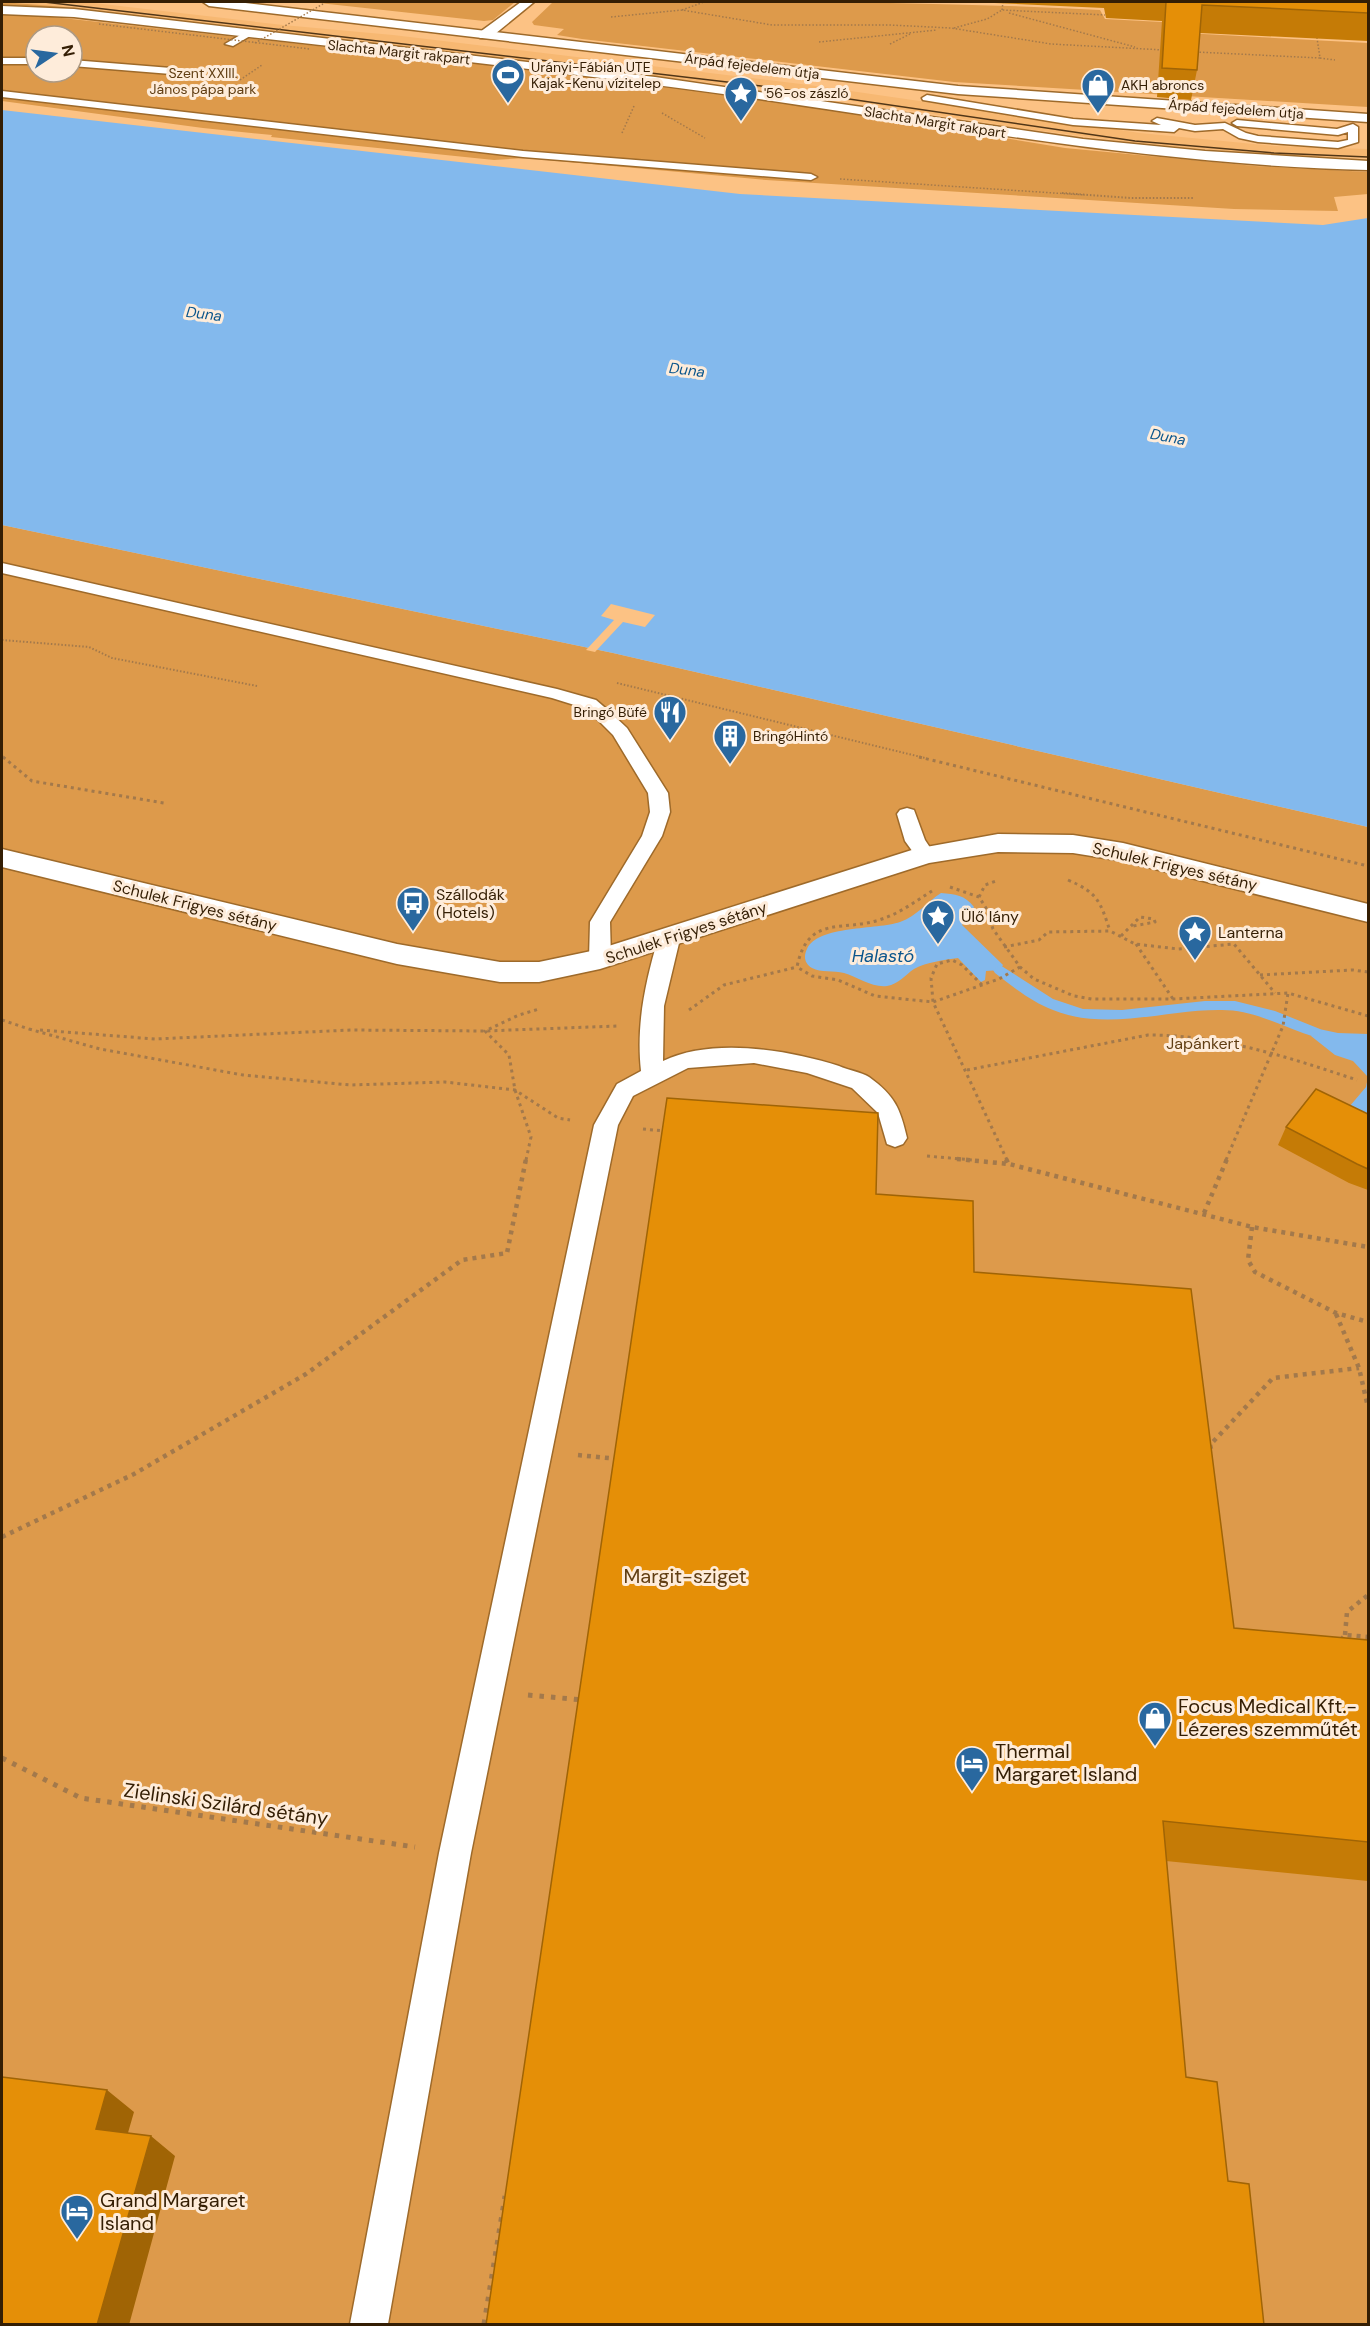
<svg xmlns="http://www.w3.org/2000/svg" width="1370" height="2326" font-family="'DM Sans',sans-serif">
  <rect width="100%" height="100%" fill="#fcc284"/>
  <path fill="#f7b872" d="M 11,2 L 85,2 L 283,25 L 393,35 L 809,85 L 1140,133 L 1274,146 L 1368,149 L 1368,158 L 1273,155 L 1130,142 L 1019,128 L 801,93 Z"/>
  <path fill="#dd9a4b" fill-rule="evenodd" d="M 2,2 L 65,7 L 53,17 L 703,88 L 1065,148 L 1255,166 L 1368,172 L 1368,194 L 1334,197 L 1338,211 L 1234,209 L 766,180 L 525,158 L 494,160 L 271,137 L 272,135 L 203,128 L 2,101 ZM 36,36 L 72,36 L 72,72 L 36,72 Z
    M 310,2 L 515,2 L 493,20 L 484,21 Z
    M 553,2 C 736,2 918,0 1100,10 L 1105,19 L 1181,23 L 1185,33 L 1368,43 L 1368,107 L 954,82 L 582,39 L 557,35 L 564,29 L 534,25 L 532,22 Z
    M 2,525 L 613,653 L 1368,827 L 1368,2324 L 2,2324 Z"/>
  <path fill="#83b9ed" d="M 2,110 L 740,194 L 1323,225 L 1368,218 L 1368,827 L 613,653 L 2,525 Z
    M 941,893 C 955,894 965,895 974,907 L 962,925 L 1003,965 L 1000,970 L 986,971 L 985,980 L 981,982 L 958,958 C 944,960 927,962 914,969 C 905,975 899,984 887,986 C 873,988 857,977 844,973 C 834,970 821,973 812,968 C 805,964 803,957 807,949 C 818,925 877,930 900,922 C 917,916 927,902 941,893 Z
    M 1319,1029 L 1338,1033 L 1368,1034 L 1368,1123 L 1344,1113 L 1366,1087 L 1368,1077 L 1353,1061 L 1335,1055 L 1311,1036 Z"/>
  <path fill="#fcc284" d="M 611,604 L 655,615 L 645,627 L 623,622 L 595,652 L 586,650 L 614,620 L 601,616 Z"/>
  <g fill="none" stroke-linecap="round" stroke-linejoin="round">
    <path fill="#83b9ed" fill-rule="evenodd" d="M 1000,965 L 1053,999 L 1083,1009 L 1122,1010 L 1205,1001 L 1235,1001 L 1275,1011 L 1320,1029 L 1322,1032 L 1315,1037 C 1284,1028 1256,1010 1222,1010 C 1166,1009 1108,1032 1053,1010 C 1032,1002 1013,987 995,973 L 993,970 Z"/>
    <defs>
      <path id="service" d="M 247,31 L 252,34 L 250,36 L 233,46 L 225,44 Z
        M 2,58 L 36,58 L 36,64 L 2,64 Z
        M 72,60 L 171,68 L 176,71 L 171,74 L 72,66 Z
        M 2,91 L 523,151 L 811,174 L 817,177 L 811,180 L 523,157 L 2,97 Z
        M 927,95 L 1073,119 L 1161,125 L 1152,121 L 1157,118 L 1195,125 L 1225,123 L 1246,133 L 1258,136 L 1338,142 L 1348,140 L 1348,132 L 1338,135 L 1237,126 L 1232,123 L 1237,120 L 1337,129 L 1353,124 L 1358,127 L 1358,142 L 1338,148 L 1258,142 L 1239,138 L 1223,129 L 1195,131 L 1179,128 L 1174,132 L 1073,125 L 923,100 L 922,98 Z
        M 2,563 L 557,689 L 596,700 L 610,712 L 627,728 L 668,793 L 670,812 L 662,836 L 610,922 L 611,959 L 608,964 L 600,966 L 592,964 L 589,959 L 590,922 L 642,836 L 650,812 L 648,793 L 613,735 L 598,720 L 584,708 L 552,698 L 2,573 Z
        M 907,808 L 914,810 L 925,840 L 935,855 L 932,859 L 925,861 L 918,859 L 905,841 L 897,814 L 900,810 Z
        M 669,932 L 676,934 L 680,939 L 664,1006 L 663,1061 C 713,1037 788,1050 839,1066 C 848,1070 861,1072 869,1077 C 895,1096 900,1108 907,1138 L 903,1144 L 895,1147 L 887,1144 L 878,1113 L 852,1088 L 807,1073 L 754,1063 L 688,1068 L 633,1096 L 618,1125 L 471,1853 L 388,2324 L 350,2324 L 439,1853 L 594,1125 L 617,1084 L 641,1071 C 636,1025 645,983 658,939 L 662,934 Z"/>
      <path id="minor" d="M 521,2 L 534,2 L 490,38 L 480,38 L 478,35 L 480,32 Z
        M 998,834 L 1073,835 L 1123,843 L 1368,904 L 1368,922 L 1123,861 L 1073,853 L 998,852 L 929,863 L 600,969 L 539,982 L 500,982 L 397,964 L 2,867 L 2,849 L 397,944 L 500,962 L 539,962 L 596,950 L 915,849 Z"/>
      <path id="tertiary" d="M 203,2 L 237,2 L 958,86 L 1368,114 L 1368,122 L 958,94 L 209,6 Z"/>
      <path id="secondary" d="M 2,6 L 74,9 L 655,77 L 1083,139 L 1205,151 L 1368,161 L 1368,170 C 1156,165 948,126 738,96 C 517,65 295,43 74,17 L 2,14 Z"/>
    </defs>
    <use href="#service" stroke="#9e6a2a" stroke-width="3"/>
    <use href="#minor" stroke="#9e6a2a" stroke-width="3"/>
    <use href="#tertiary" stroke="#9e6a2a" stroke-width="3"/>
    <use href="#secondary" stroke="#9e6a2a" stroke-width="3"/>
    <path stroke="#a3794b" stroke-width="1.5" stroke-dasharray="1.5 2" stroke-linecap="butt" d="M 682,10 L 704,2
      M 1002,10 L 1003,2
      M 1009,13 L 1135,47
      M 611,17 L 682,10 L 772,25 L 889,25 L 951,28 L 1051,44 L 1164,50
      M 954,28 L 987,19 L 1002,10 L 1105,15
      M 819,42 L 937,30
      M 890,44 L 910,34
      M 1196,52 L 1320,58 L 1317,38
      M 1320,58 L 1335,60
      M 240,80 L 262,65
      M 662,113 L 705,138
      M 622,133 L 634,106
      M 840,179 L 1085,195"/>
    <path stroke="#a3794b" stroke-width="2" stroke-dasharray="1.5 2" stroke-linecap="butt" d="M 1062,193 L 1131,198 L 1194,198
      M 2,640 L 89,647 L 112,658 L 257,686
      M 617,683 L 925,758
      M 2,756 L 5,758"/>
    <path stroke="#a3794b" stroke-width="3" stroke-dasharray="3 4" stroke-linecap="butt" d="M 3,757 L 32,781 L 164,803
      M 919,757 L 1368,866
      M 1068,880 C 1098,893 1100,901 1110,931
      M 950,887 L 979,897 L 986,908 L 993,929 L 1020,967 L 1034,979 L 1074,996 L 1092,999 L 1173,999 L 1288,993 L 1368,1016
      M 932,891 C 916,901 900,913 882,919 C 843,933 808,913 797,967 L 812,976 L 838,980 L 875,996 L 933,1002 L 999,979 L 1020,967
      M 979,897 L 985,885 L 996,881
      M 1121,936 L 1140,917 L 1154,919 L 1155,922 L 1133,926
      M 1136,944 L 1173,999
      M 1004,947 L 1039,940 L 1048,932 L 1110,931 L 1135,944 L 1178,949 L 1234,944 L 1275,993
      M 1260,975 L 1353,970 L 1368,972
      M 982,985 L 962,965 L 952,960 L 937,964 L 931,978 L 933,1002 L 1007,1160
      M 689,1010 L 724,985 L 797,967
      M 2,1020 L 29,1029
      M 29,1029 L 100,1049 L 243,1075 L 350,1085 L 445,1082 L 515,1090 L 558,1118 L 570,1120
      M 40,1030 L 155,1039 L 351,1030 L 485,1031 L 617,1026
      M 967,1070 L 1148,1035 C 1221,1035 1288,1057 1357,1080
      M 643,1129 L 665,1131
      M 927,1156 L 972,1160
      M 526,1160 L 531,1137 L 515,1090 L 509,1055 L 485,1031 L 519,1015 L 539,1009
      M 1226,1160 L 1283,1026 L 1288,993"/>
    <path stroke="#a3794b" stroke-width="4.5" stroke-dasharray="4 5" stroke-linecap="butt" d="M 957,1159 L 1009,1164 L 1252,1227 L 1368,1247
      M 1006,1159 L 1008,1163
      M 1204,1213 L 1227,1159
      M 1252,1227 L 1248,1260 L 1255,1272 L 1336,1313 L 1368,1322
      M 1336,1314 L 1359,1368 L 1368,1407
      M 1211,1449 L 1210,1445 L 1273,1378 L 1359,1368
      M 578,1455 L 618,1459
      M 2,1537 L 134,1474 L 306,1374 L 462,1260 L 507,1253 L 526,1159
      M 1345,1635 L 1347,1612 L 1368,1595
      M 1341,1640 L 1345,1635 L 1368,1637"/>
    <path stroke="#a3794b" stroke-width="5" stroke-dasharray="4.5 7" stroke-linecap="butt" d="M 528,1695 L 583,1700
      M 2,1758 L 81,1798 L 415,1847
      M 484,2324 L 505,2196"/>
    <use href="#service" fill="#fff" fill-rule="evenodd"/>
    <use href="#minor" fill="#fff" fill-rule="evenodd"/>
    <use href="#tertiary" fill="#fff" fill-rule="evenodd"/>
    <use href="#secondary" fill="#fff" fill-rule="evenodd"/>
    <path stroke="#513617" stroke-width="1.5" d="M 44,2 L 761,86 L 1135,141 L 1274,153 L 1368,157"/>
    <path stroke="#a3794b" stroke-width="1.5" stroke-dasharray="1.5 2" stroke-linecap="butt" d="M 99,24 L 310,49
      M 255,43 L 323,4"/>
  </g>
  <path fill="#c57b06" d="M 971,2 L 1368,2 L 1368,41 L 1200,33 L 1197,70 L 1191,100 L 1157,97 L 1162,21 L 1106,18 L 1104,8 Z
    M 1368,1114 L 1368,1190 L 1349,1183 L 1278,1145 L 1286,1127 Z
    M 876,1194 L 974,1272 L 1234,1628 L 1368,1640 L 1368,1881 L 1166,1861 L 1186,2077 L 1228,2181 L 1264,2325 Z"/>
  <path fill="#a06405" d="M 107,2090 L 134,2112 L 123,2150 L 96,2129 Z
    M 151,2136 L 175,2156 L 129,2325 L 97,2325 Z"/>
  <path fill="#e58f07" stroke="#a06405" stroke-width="1.5" d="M 1166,2 L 1368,2 L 1368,13 L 1202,5 L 1197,70 L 1162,68 Z
    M 1316,1089 L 1368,1114 L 1368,1169 L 1357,1164 L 1286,1127 Z
    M 667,1098 L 878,1113 L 876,1194 L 973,1201 L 974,1272 L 1191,1289 L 1234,1628 L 1368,1640 L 1368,1842 L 1163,1821 L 1186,2077 L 1217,2082 L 1228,2181 L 1249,2184 L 1264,2325 L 486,2325 Z
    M 2,2077 L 107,2090 L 96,2129 L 151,2136 L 97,2325 L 2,2325 Z"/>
  <defs>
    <symbol id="stadium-pin" viewBox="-11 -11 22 30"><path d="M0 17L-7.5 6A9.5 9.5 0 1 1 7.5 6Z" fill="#29689f" stroke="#feecda"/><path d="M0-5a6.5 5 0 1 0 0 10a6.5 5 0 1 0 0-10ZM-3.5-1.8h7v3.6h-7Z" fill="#fff"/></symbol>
    <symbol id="shop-pin" viewBox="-11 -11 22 30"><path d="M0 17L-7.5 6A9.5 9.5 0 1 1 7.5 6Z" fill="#29689f" stroke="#feecda"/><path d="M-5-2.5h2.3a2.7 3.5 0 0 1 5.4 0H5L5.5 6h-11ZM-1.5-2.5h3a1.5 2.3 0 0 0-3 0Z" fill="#fff"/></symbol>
    <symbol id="sight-pin" viewBox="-11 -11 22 30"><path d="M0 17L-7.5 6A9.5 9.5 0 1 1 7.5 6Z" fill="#29689f" stroke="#feecda"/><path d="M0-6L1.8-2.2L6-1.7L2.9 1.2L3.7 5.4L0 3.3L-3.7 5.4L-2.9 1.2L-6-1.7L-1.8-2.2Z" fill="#fff"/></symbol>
    <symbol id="restaurant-pin" viewBox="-11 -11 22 30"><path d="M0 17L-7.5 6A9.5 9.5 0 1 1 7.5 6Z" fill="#29689f" stroke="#feecda"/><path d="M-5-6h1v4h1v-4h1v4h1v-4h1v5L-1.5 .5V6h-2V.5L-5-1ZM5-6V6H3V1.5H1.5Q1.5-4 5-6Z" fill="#fff"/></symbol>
    <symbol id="building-pin" viewBox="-11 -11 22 30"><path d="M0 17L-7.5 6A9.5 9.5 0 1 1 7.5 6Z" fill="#29689f" stroke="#feecda"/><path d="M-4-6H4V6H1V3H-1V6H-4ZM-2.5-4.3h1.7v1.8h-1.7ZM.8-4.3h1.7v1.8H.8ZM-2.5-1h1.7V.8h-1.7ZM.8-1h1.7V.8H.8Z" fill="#fff"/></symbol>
    <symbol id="bus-pin" viewBox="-11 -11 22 30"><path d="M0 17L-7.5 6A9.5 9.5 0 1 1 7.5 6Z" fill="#29689f" stroke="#feecda"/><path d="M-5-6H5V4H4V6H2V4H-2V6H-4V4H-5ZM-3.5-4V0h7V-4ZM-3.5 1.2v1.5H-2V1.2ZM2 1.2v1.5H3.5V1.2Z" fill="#fff"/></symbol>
    <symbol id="hotel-pin" viewBox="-11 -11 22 30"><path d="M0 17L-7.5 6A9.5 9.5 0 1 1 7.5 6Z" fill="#29689f" stroke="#feecda"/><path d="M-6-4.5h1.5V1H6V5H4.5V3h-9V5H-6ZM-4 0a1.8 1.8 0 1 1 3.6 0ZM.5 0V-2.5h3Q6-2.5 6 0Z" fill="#fff"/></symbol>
  </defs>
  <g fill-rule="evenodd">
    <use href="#stadium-pin" x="489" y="56" width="38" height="52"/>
    <use href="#shop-pin" x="1079" y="66" width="38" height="52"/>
    <use href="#sight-pin" x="722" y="74" width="38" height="52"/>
    <use href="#restaurant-pin" x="651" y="693" width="38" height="52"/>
    <use href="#building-pin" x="711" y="717" width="38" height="52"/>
    <use href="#bus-pin" x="394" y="884" width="38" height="52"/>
    <use href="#sight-pin" x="919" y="897" width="38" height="52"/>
    <use href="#sight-pin" x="1176" y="913" width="38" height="52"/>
    <use href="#shop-pin" x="1136" y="1699" width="38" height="52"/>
    <use href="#hotel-pin" x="953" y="1744" width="38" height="52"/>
    <use href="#hotel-pin" x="58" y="2192" width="38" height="52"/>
  </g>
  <g text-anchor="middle" stroke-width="6" stroke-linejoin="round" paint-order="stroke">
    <g font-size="14" fill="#341e04" stroke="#feecda">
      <text transform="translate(399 52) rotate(6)" y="5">Slachta Margit rakpart</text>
      <text transform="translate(752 66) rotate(7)" y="5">Árpád fejedelem útja</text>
      <text transform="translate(1236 109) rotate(4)" y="5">Árpád fejedelem útja</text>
      <text transform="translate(935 122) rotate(9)" y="5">Slachta Margit rakpart</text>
    </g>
    <g font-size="14" fill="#341e04" stroke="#feecda" text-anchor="start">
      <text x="531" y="72">Urányi-Fábián UTE<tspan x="531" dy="16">Kajak-Kenu vízitelep</tspan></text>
      <text x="1121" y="90">AKH abroncs</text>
      <text x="764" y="98">'56-os zászló</text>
      <text x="647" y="717" text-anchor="end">Bringó Büfé</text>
      <text x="753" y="741">BringóHintó</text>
    </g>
    <g font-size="14" fill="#613e13" stroke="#feecda">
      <text x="203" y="78">Szent XXIII.<tspan x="203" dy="16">János pápa park</tspan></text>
    </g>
    <g font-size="15" font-style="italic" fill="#0a558c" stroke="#feecda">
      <text transform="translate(204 314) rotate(7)" y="5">Duna</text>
      <text transform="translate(687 370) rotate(7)" y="5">Duna</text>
      <text transform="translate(1168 437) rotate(11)" y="5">Duna</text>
    </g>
    <g font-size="16" fill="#341e04" stroke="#feecda">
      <text transform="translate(1175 866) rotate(13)" y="6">Schulek Frigyes sétány</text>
      <text transform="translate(195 905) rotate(14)" y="6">Schulek Frigyes sétány</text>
      <text transform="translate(686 932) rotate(-18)" y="6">Schulek Frigyes sétány</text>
    </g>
    <g font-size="16" fill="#341e04" stroke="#feecda" text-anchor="start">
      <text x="436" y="900">Szállodák<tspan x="436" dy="18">(Hotels)</tspan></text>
      <text x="961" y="922">Ülő lány</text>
      <text x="1218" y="938">Lanterna</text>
    </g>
    <g font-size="16" fill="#613e13" stroke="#feecda">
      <text x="1203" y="1049">Japánkert</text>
    </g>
    <g font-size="18" font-style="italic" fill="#0a558c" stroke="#feecda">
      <text x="883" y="962">Halastó</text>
    </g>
    <g font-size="20" fill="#613e13" stroke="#feecda">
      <text x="685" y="1583">Margit-sziget</text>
    </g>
    <g font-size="20" fill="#341e04" stroke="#feecda" text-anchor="start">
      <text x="1178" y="1713">Focus Medical Kft.-<tspan x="1178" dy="23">Lézeres szemműtét</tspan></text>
      <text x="995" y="1758">Thermal<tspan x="995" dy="23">Margaret Island</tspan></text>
      <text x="100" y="2207">Grand Margaret<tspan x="100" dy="23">Island</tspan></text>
    </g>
    <g font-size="20" fill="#341e04" stroke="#feecda">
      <text transform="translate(226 1804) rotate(8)" y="7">Zielinski Szilárd sétány</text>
    </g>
  </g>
  <rect width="1370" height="2326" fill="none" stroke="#341e04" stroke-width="6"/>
  <g transform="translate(54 54) rotate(77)"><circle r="28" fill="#feecda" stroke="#ad9a84" stroke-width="1.5"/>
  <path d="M0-4.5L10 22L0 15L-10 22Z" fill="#29689f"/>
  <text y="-9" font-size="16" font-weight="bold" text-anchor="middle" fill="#341e04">N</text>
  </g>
</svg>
